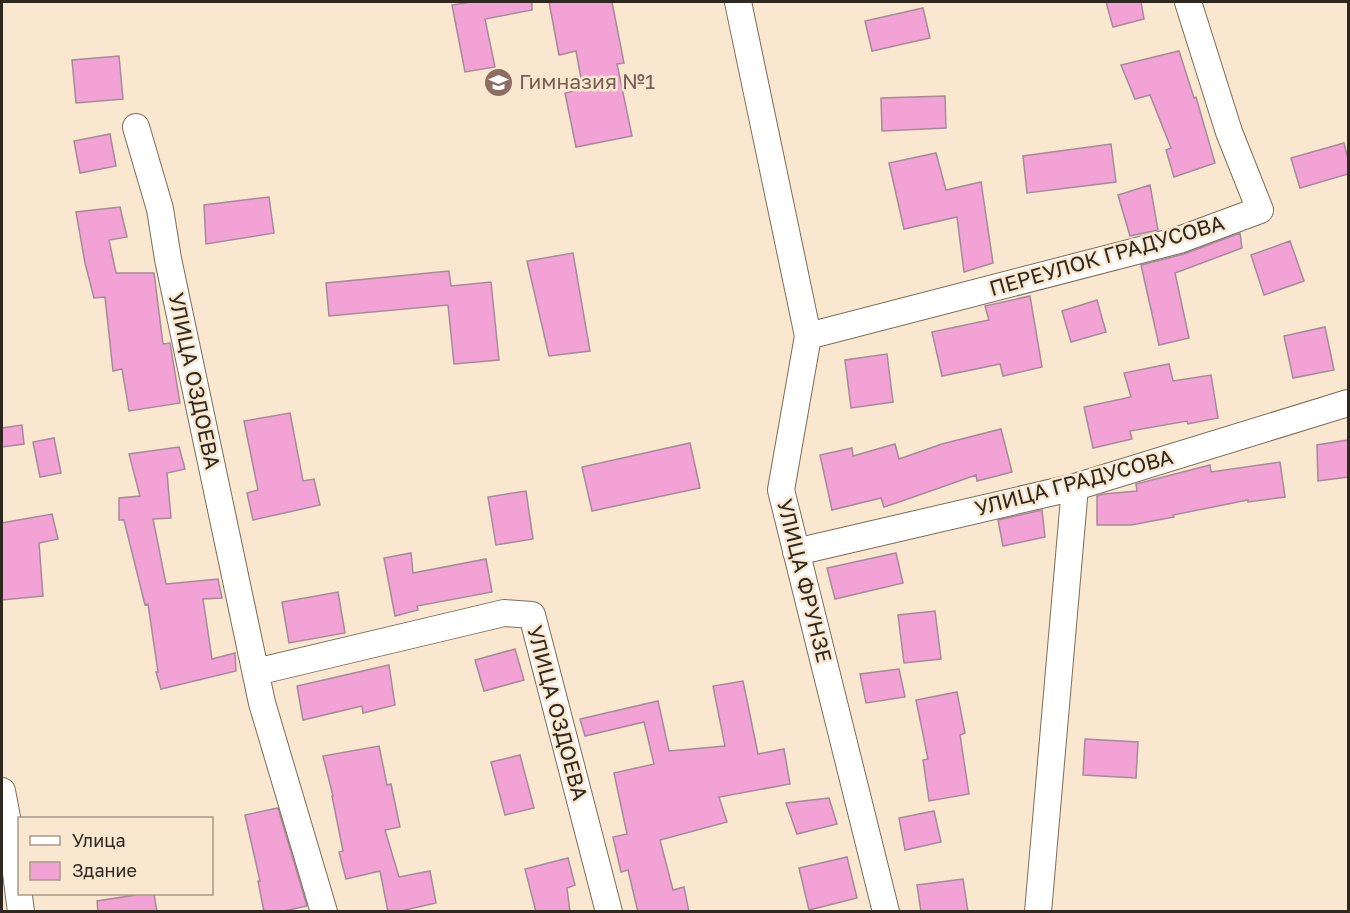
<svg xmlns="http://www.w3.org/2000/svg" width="1350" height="913" font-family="'Golos Text',sans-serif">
  <rect width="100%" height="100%" fill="#f9e7d0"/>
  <path fill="#f3a2d5" stroke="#a58b9a" stroke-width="1.5" d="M 471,2 L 532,2 L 532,10 L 485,19 L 495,67 L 465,72 L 452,5 Z
    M 549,2 L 612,2 L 624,63 L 617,64 L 632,136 L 576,147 L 565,93 L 583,89 L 576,51 L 559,55 Z
    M 1106,2 L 1141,2 L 1144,19 L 1113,27 Z
    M 923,8 L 930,38 L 872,51 L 865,21 Z
    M 1179,51 L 1194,98 L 1196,97 L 1215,163 L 1174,177 L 1166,150 L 1171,148 L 1150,95 L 1135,99 L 1121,65 Z
    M 119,56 L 123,99 L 76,103 L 72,60 Z
    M 945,96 L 946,128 L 882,131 L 881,98 Z
    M 110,134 L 116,166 L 80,173 L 74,141 Z
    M 1344,143 L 1348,159 L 1348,174 L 1300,188 L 1291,158 Z
    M 1111,144 L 1116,182 L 1027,193 L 1023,156 Z
    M 936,153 L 946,190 L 981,182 L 993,263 L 964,272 L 957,217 L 904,229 L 889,163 Z
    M 1150,185 L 1158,230 L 1130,236 L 1118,195 Z
    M 269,197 L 274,233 L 206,244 L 204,205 Z
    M 120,207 L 127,237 L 109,240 L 116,273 L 154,273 L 163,344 L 170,343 L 180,403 L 129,411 L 122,369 L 113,371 L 105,297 L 94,298 L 85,263 L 76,212 Z
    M 1240,233 L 1242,248 L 1175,273 L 1189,338 L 1159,345 L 1141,265 L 1184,254 Z
    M 1290,241 L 1304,281 L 1264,295 L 1251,255 Z
    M 573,253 L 590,351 L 549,356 L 527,261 Z
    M 449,271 L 451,286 L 491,282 L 499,360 L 454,364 L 448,305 L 329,316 L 326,283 Z
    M 1030,296 L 1042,367 L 1003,376 L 1000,364 L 942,376 L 932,332 L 989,320 L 985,306 Z
    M 1097,300 L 1106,332 L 1071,342 L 1062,311 Z
    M 1325,327 L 1334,370 L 1293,378 L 1284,336 Z
    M 887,354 L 893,402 L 851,408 L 845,360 Z
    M 1169,364 L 1173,381 L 1211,375 L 1218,418 L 1188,424 L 1187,421 L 1130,431 L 1132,439 L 1093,448 L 1084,407 L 1131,397 L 1124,373 Z
    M 290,413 L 303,481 L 314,479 L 320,505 L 253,520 L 247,493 L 258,490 L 244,421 Z
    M 22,425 L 24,444 L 2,447 L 2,428 Z
    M 1001,429 L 1012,472 L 977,481 L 976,475 L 902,501 L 884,507 L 881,498 L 832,510 L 820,455 L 852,448 L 853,456 L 895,444 L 899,459 L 942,444 Z
    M 54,438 L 61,473 L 40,477 L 33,442 Z
    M 1348,440 L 1348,477 L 1318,481 L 1317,445 Z
    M 690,443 L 700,488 L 592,511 L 582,467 Z
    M 179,447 L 185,469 L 167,473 L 171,518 L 153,519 L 166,584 L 218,579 L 222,598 L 203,599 L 212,659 L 235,653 L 236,671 L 161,689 L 156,672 L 158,672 L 148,604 L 145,605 L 124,520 L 119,520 L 119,498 L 140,496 L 129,454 Z
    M 1280,462 L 1285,497 L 1248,502 L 1248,500 L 1173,515 L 1174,517 L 1131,525 L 1097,525 L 1097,496 L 1104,494 L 1137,491 L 1136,484 L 1210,465 L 1211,472 Z
    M 526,491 L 533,539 L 496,545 L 488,497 Z
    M 1042,510 L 1045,537 L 1003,546 L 998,520 Z
    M 52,514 L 58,539 L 39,543 L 43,596 L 2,600 L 2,523 Z
    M 411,553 L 413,573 L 486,559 L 492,592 L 417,606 L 418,610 L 395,616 L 384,558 Z
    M 896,553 L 903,583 L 835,599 L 827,568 Z
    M 338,592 L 345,633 L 289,643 L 282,602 Z
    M 935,611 L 941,659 L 904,663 L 898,615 Z
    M 515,649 L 524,680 L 484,691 L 475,660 Z
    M 389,665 L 395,705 L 363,713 L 362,706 L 303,720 L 297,686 Z
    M 899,669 L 905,697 L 866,703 L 860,674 Z
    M 743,681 L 758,754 L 784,749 L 790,784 L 719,797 L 727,822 L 660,840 L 673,890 L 684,887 L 689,912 L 638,912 L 628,870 L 621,872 L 613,837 L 627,834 L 614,773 L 654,764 L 644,722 L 585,736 L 580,719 L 658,701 L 669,751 L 725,746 L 713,686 Z
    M 957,692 L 965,733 L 960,735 L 969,794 L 929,801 L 923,760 L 928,759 L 916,700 Z
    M 1085,739 L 1138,742 L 1136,778 L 1083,775 Z
    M 379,746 L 387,785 L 391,784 L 400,827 L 385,830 L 399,877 L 430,871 L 436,903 L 396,912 L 388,912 L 380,871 L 346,879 L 339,852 L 343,851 L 332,796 L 333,796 L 323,756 Z
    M 520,755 L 534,808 L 505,815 L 491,762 Z
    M 829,798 L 837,824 L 797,834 L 786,803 Z
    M 278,808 L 307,906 L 280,912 L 264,912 L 258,881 L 260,881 L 245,815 Z
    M 934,811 L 941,842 L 905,850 L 899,818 Z
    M 847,857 L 857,898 L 809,910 L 799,868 Z
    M 568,858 L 575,885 L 567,888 L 570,912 L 536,912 L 525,869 Z
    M 963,879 L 968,912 L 921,912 L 917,885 Z
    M 135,894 L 154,894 L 157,912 L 98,912 L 97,901 L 135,895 Z"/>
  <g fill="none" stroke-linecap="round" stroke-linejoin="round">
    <defs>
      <path id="minor" d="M 738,2 L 808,336 L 781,490 L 886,912
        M 136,127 L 160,209 L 168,259 L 262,703 L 324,912
        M 808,336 L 1179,240 L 1260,210 L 1229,132 L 1188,2
        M 796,552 L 1075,487 L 1348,403
        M 256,672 L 504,613 L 532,615 L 609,912
        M 2,791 L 13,849 L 21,912
        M 1038,912 L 1075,487"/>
    </defs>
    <use href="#minor" stroke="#7d6d58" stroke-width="28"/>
    <use href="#minor" stroke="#fff" stroke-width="26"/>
  </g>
  <defs>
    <symbol id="school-disc" viewBox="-11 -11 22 22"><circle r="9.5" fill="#8d6e63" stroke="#f9e7d0"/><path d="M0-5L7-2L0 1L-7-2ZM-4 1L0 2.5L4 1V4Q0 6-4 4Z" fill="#fff"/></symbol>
  </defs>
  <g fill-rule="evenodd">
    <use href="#school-disc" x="482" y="66" width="33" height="33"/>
  </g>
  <g text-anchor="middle" stroke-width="5" stroke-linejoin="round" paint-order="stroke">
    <g font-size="21" fill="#785e54" stroke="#f9e7d0" text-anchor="start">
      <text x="519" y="89">Гимназия №1</text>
    </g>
    <g font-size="21" fill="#2f281f" stroke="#f9e7d0">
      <text transform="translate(1107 256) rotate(-16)" y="7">ПЕРЕУЛОК ГРАДУСОВА</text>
      <text transform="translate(194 381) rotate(78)" y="7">УЛИЦА ОЗДОЕВА</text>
      <text transform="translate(1074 483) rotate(-15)" y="7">УЛИЦА ГРАДУСОВА</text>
      <text transform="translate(804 581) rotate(76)" y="7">УЛИЦА ФРУНЗЕ</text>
      <text transform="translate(557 713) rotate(75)" y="7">УЛИЦА ОЗДОЕВА</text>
    </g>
  </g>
  <rect width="1350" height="913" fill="none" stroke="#2f281f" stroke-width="6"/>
  <rect x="18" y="817" width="195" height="78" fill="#f9e7d0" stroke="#a89b89" stroke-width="1.5"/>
  <rect x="30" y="836" width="30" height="9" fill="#ffffff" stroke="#a89b89" stroke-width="1.5"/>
  <text x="72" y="847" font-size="18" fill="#2f281f">Улица</text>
  <rect x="30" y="862" width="30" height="18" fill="#f3a2d5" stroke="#a89b89" stroke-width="1.5"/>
  <text x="72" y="877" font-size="18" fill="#2f281f">Здание</text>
</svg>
